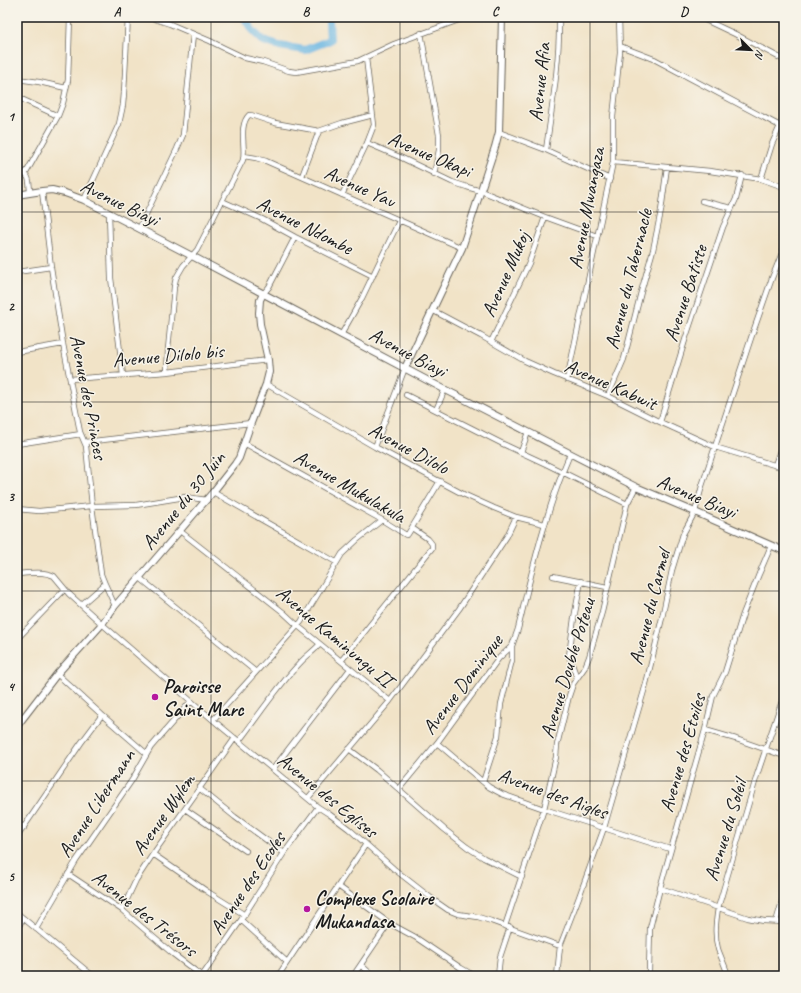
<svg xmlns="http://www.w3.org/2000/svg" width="801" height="993" font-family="Caveat,sans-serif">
  <rect width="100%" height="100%" fill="#f7f3e8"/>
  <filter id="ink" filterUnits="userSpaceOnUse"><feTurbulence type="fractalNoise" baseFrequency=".025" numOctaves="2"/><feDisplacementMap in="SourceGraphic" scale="8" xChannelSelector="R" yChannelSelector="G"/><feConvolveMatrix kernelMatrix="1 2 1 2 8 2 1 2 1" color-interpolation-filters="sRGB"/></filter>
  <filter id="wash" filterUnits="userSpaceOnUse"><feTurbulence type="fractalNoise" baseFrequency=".012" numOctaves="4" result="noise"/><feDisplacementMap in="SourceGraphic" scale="16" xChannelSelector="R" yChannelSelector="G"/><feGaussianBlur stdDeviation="0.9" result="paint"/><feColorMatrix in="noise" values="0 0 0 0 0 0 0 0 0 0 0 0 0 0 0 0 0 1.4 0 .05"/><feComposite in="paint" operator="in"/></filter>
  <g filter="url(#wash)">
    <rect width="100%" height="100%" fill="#f1e3c7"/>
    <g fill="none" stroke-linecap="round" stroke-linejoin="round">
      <path stroke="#68b5e2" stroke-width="8" d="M 244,17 L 252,30 L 263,41 L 279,46 L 305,50 L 330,40 L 329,20 L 326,17"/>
    </g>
  </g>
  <g filter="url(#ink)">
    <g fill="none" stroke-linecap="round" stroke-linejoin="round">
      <defs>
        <path id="street" d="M 149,17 L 170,24 L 210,41 L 224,48 L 245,58 L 263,62 L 289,71 L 296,72 L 358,61 L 394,44 L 467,17
          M 699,17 L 735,34 L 784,60
          M 421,33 L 439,135 L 439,150 L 434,174
          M 620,46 L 654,59 L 780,126
          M 17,79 L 39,82 L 66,88
          M 17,97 L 58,116
          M 499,132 L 546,150 L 610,179
          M 367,143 L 402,158 L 452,182 L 467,187 L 481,191 L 545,217 L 597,236
          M 546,150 C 552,106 560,62 559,17
          M 244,156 L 256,158 L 266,161 L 462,248
          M 613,162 L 710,171 L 761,179 L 784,187
          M 17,168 C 30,176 29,178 30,192
          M 26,173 L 58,116 L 63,103 L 68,80 L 70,17
          M 302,176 L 319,131
          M 761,179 L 772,144 L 784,117
          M 42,191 L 51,267 L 63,344 L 80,432 L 86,446 L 92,506 L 101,574 L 105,584 L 115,606
          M 342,195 L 367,143 L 374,125 L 366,58
          M 84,200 L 119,124 L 123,105 L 124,93 L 128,17
          M 222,201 L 262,219 L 295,237 L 373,276
          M 702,201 L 731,208
          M 109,213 L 111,278 L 123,375
          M 139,229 L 177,149 L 183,135 L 193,34
          M 17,272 L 51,267
          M 263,294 L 269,287 L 295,237
          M 432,310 L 481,336 L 525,361 L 554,374 L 608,396 L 660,422 L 715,447 L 784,468
          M 341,335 L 362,298 L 399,221
          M 491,342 L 529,263 L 545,217
          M 17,352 L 63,344
          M 167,372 L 168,349 L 173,298 L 174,287 L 176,278 L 183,266 L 197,250 L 243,160 C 246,147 238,126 249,115 L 251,115 L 275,123 L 319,131 L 342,123 L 373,115
          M 70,379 L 167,372 L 268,360
          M 567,380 L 613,162 L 613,117 L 620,52 L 619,17
          M 266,384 L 375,447 L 463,494 L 494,508 L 516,517 L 544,524
          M 406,395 L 503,444 L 546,464 L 627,504
          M 608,396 L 624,359 L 641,292 L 653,250 L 661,211 L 667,167
          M 436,410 L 445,389
          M 660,422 L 686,337 L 723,227 L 736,199 L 742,175
          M 85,442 L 251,423
          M 244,443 L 382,520 L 406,535 L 408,534 L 440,481
          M 17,444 L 81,434
          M 375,447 L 405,368
          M 521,452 L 528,432
          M 775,465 L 784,439
          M 213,492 L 336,562
          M 17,509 L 39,511 L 92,506 L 136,505 L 185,497 L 207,500
          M 180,531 L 283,612 L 298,626 L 390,701 L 308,798
          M 17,574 C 29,573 43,571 54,576 L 69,594 L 102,624 L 213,720 L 318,807 L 329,814 L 349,829 L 394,869 L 435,901 L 448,910 L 458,914 L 478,917 L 491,921 L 560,946
          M 553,576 L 607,587
          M 140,578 L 256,672
          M 81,605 L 105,584
          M 17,639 L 65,589
          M 341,661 L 432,548 L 432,544 L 428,539 L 412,528
          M 57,674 L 102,715 L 147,754
          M 577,678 L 569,656 L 574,618 L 581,581
          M 390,701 L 459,609 L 507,536 L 516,517
          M 213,720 L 301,622 L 342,554 L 357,540 L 382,520
          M 705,730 L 736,739 L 784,756
          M 239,741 C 259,715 277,687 300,663 C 306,656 314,651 320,644
          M 437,743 L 489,787 L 502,794 L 544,809 L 670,849
          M 349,749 L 377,770 L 444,829 L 467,847 L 484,858 L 522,877
          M 273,769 L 350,669
          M 483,782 L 498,736 L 501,704 L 512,660 L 512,646
          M 199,788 L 235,817 L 284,853
          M 399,789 L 437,743 L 499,658 L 512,646 L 518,629 C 532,570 546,510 570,454
          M 185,809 L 246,851
          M 17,822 L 24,828
          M 17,837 L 81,743 L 102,715
          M 153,854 L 208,892 L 245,915
          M 68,874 L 122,910 L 173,954 L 202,976
          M 338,886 L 389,923 L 415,937 L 461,968 L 475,976
          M 660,888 L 748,918 L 764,921 L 784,922
          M 122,910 L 136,880 L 153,854 L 235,738
          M 17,913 L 93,976
          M 241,920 L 287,962
          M 776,922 L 784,895
          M 505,926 L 544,809 L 556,757 L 557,745 L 569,696 L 573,684 L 585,667 L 589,657 L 602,612 L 627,504 L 636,487
          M 36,929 L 76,861 L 132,780 L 151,747 L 191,701
          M 17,930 L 23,918
          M 361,965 L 373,976
          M 202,976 L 241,920 L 284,853 L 318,807
          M 278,976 L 366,844
          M 353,976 L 389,923
          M 498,976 L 500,957 L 510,927
          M 557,976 L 560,946 L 579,897 L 604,828 L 646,684 L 662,618 L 672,570 L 683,534 L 695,512 L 702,486 L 751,338 L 772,278 L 784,248
          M 649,976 L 649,972 L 650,928 L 660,888 L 705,730 L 713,696 L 725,672 L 743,614 L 759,574 L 771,546
          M 728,976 C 726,967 721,958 718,949 C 714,935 716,921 718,908 L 757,775 L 784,695"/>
        <path id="secondary" d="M 17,195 L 42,191 L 52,190 L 65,193 L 84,200 L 192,256 L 440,387 L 636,487 L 695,512 L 784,551
          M 405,368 L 462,248 L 495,147 L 499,132 L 502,17
          M 17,726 L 57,674 L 102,624 L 115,606 L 213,492 L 235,464 L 239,458 L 251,423 L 266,384 L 269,372 L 268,360 L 260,324 L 259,313 L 260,300 L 263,294"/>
      </defs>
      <use href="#street" stroke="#676258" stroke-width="6"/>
      <use href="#secondary" stroke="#676258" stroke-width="8"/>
      <use href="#street" stroke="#fff" stroke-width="4.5"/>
      <use href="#secondary" stroke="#fff" stroke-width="6"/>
    </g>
  </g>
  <path fill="none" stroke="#1c1c1c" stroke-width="1" stroke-opacity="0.55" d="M 211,17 L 211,976M 400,17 L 400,976M 590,17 L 590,976M 17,212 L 784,212M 17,402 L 784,402M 17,591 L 784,591M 17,781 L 784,781"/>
  <g fill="#b5179e" stroke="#f7f3e8" stroke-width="1.5">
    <circle cx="155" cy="697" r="4"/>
    <circle cx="307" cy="909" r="4"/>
  </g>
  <g text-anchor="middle" stroke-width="3" stroke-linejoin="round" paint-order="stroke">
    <g font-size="20" fill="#1c1c1c" stroke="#f7f3e8">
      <text transform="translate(539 82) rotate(-84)" y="7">Avenue Afia</text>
      <text transform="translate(430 154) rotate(23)" y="7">Avenue Okapi</text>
      <text transform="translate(360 186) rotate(24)" y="7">Avenue Yav</text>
      <text transform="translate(120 202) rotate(26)" y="7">Avenue Biayi</text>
      <text transform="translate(586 208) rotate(-79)" y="7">Avenue Mwangaza</text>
      <text transform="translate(305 225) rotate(27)" y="7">Avenue Ndombe</text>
      <text transform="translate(505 274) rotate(-66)" y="7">Avenue Mukoj</text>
      <text transform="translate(628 279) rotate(-76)" y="7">Avenue du Tabernacle</text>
      <text transform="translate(685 293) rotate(-72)" y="7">Avenue Batiste</text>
      <text transform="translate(408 352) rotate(28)" y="7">Avenue Biayi</text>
      <text transform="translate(168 355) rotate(-5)" y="7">Avenue Dilolo bis</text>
      <text transform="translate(611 384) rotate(24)" y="7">Avenue Kabwit</text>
      <text transform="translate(89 397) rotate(79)" y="7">Avenue des Princes</text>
      <text transform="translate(409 448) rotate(28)" y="7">Avenue Dilolo</text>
      <text transform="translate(350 486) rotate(30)" y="7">Avenue Mukulakula</text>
      <text transform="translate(697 496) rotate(23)" y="7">Avenue Biayi</text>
      <text transform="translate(183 500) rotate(-51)" y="7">Avenue du 30 Juin</text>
      <text transform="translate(649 607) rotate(-76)" y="7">Avenue du Carmel</text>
      <text transform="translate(335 636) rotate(40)" y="7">Avenue Kaminungu II</text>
      <text transform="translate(567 668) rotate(-73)" y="7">Avenue Double Poteau</text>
      <text transform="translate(462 684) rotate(-53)" y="7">Avenue Dominique</text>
      <text transform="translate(682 753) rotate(-74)" y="7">Avenue des Etoiles</text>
      <text transform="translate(553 793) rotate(20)" y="7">Avenue des Aigles</text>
      <text transform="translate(328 795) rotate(39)" y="7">Avenue des Eglises</text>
      <text transform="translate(96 803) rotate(-57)" y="7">Avenue Libermann</text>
      <text transform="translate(163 814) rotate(-55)" y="7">Avenue Wylem</text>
      <text transform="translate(725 830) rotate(-73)" y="7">Avenue du Soleil</text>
      <text transform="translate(247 883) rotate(-56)" y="7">Avenue des Ecoles</text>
      <text transform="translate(145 913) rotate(38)" y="7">Avenue des Trésors</text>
    </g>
    <g font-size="20" font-weight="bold" fill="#1c1c1c" stroke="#f7f3e8" text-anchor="start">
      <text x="163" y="693">Paroisse<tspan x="163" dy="23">Saint Marc</tspan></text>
      <text x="315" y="905">Complexe Scolaire<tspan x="315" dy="23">Mukandasa</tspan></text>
    </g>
  </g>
  <rect width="801" height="993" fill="none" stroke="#f7f3e8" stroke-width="44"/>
  <g transform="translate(751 50) rotate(114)" stroke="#f7f3e8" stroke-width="3" paint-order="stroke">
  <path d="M0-3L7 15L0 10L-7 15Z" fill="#1c1c1c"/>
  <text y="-6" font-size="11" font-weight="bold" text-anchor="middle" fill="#1c1c1c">N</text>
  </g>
  <rect x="22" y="22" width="757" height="949" fill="none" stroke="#1c1c1c" stroke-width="1.5"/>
  <g font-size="13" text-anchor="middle" font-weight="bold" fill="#1c1c1c">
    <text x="117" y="16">A</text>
    <text x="306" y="16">B</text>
    <text x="495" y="16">C</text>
    <text x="684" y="16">D</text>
    <text x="11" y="121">1</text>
    <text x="11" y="311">2</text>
    <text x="11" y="501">3</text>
    <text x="11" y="691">4</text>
    <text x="11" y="881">5</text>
  </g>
</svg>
